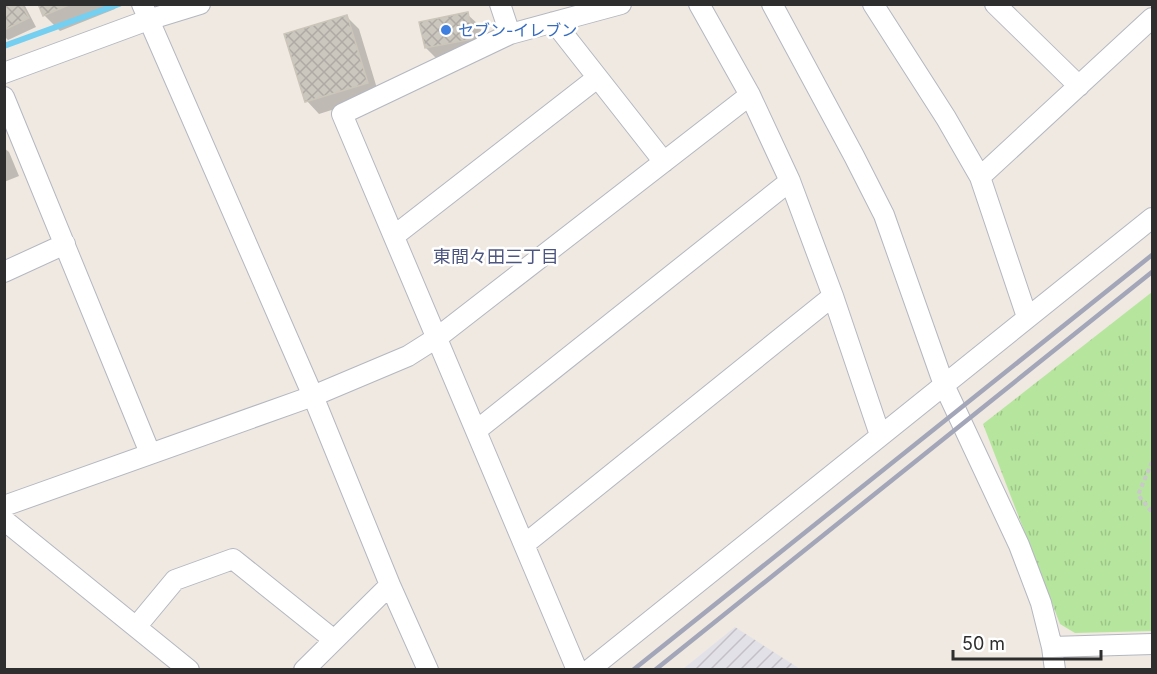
<svg xmlns="http://www.w3.org/2000/svg" width="1157" height="674" font-family="Inter,'Noto Sans JP',sans-serif">
  <defs>
    <pattern id="industrial-furrows" width="10" height="10" patternUnits="userSpaceOnUse" patternTransform="scale(1.5)"><rect width="10" height="10" fill="#e3e1e8"/><path d="M-1 1l2-2M0 10L10 0M9 11l2-2" fill="none" stroke="#c3c1c7"/></pattern>
    <pattern id="park-tufts" width="24" height="20" patternUnits="userSpaceOnUse" patternTransform="scale(1.5)"><rect width="24" height="20" fill="#b6e59e"/><path d="M3 7l-1-3M5 7V3M7 7l1-3M15 17l-1-3M17 17v-4M19 17l1-3" fill="none" stroke="#9dc588"/></pattern>
    <pattern id="building-cross-hatch" width="8" height="8" patternUnits="userSpaceOnUse" patternTransform="scale(1.5)"><rect width="8" height="8" fill="#cbc7bf"/><path d="M0 0l8 8M0 8l8-8" fill="none" stroke="#afaba4"/></pattern>
  </defs>
  <rect width="100%" height="100%" fill="#efe9e1"/>
  <path fill="url(#industrial-furrows)" d="M 735,627 L 800,669 L 683,669 Z"/>
  <path fill="url(#park-tufts)" d="M 1152,292 L 1152,631 L 1075,633 L 1060,624 L 983,424 Z"/>
  <path fill="#0003" d="M 4,4 L 24,4 L 36,27 L 8,40 L 4,36 Z
    M 40,4 L 117,4 L 115,9 L 60,31 L 44,15 Z
    M 467,14 L 480,26 L 485,50 L 438,60 L 426,48 Z
    M 346,16 L 359,29 L 379,95 L 319,114 L 307,101 Z
    M 4,148 L 9,152 L 19,176 L 4,182 Z"/>
  <g fill="none" stroke-linecap="round" stroke-linejoin="round">
    <path stroke="#75cff0" stroke-width="6" d="M 4,46 L 119,4"/>
  </g>
  <path fill="url(#building-cross-hatch)" stroke="#cbc5ba" stroke-width="1.5" d="M 4,4 L 21,4 L 29,18 L 4,30 Z
    M 38,4 L 71,4 L 43,16 Z
    M 468,12 L 473,39 L 425,48 L 419,22 Z
    M 347,15 L 368,83 L 305,102 L 284,34 Z"/>
  <g fill="none" stroke-linecap="round" stroke-linejoin="round">
    <defs>
      <path id="minor" d="M 142,4 L 313,396 L 390,585 L 428,670
        M 500,4 L 510,34
        M 699,4 L 750,95 L 790,181 L 833,296 L 880,435
        M 772,4 L 854,156 L 884,215 L 944,385 L 1019,545 L 1041,603 L 1052,647 L 1055,670
        M 873,4 L 946,118 L 980,177 L 1027,317
        M 995,4 L 1079,86
        M 554,22 L 664,162
        M 4,73 L 148,20 L 200,4
        M 4,97 L 150,453
        M 980,177 L 1152,18
        M 394,236 L 597,78
        M 4,272 L 65,244
        M 477,430 L 790,181
        M 4,506 L 313,396 L 408,356 L 438,337 L 750,95
        M 4,520 L 189,670
        M 525,544 L 833,296
        M 136,627 L 175,580 L 233,559 L 334,640
        M 1052,647 L 1152,644
        M 304,670 L 390,585
        M 577,670 L 342,114 L 510,34 L 621,4
        M 589,670 L 1152,218"/>
    </defs>
    <use href="#minor" stroke="#b4b7c1" stroke-width="22"/>
    <path stroke="#c9c9c9" stroke-width="4" stroke-dasharray="4.5 3" stroke-linecap="butt" d="M 1152,462 L 1138,495 L 1152,512"/>
    <use href="#minor" stroke="#fff" stroke-width="20"/>
    <path stroke="#a3a6b8" stroke-width="4.5" d="M 633,670 L 1152,255
      M 655,670 L 1152,272"/>
  </g>
  <circle fill="#3f7fe0" stroke="#fff" stroke-width="2" cx="446" cy="30" r="6"/>
  <g text-anchor="middle" stroke-width="5" stroke-linejoin="round" paint-order="stroke">
    <g font-size="16" fill="#366cbe" stroke="#fff" text-anchor="start">
      <text x="458" y="36">セブン-イレブン</text>
    </g>
    <g font-size="18" fill="#4d5680" stroke="#fff">
      <text x="496" y="263">東間々田三丁目</text>
    </g>
  </g>
  <rect width="1157" height="674" fill="none" stroke="#2e2e2e" stroke-width="12"/>
  <path d="M953 650v9h148v-9" fill="none" stroke="#2e2e2e" stroke-width="3"/>
  <text x="962" y="650" font-size="18" fill="#2e2e2e" stroke="#ffffff" stroke-width="4.5" paint-order="stroke">50 m</text>
</svg>
